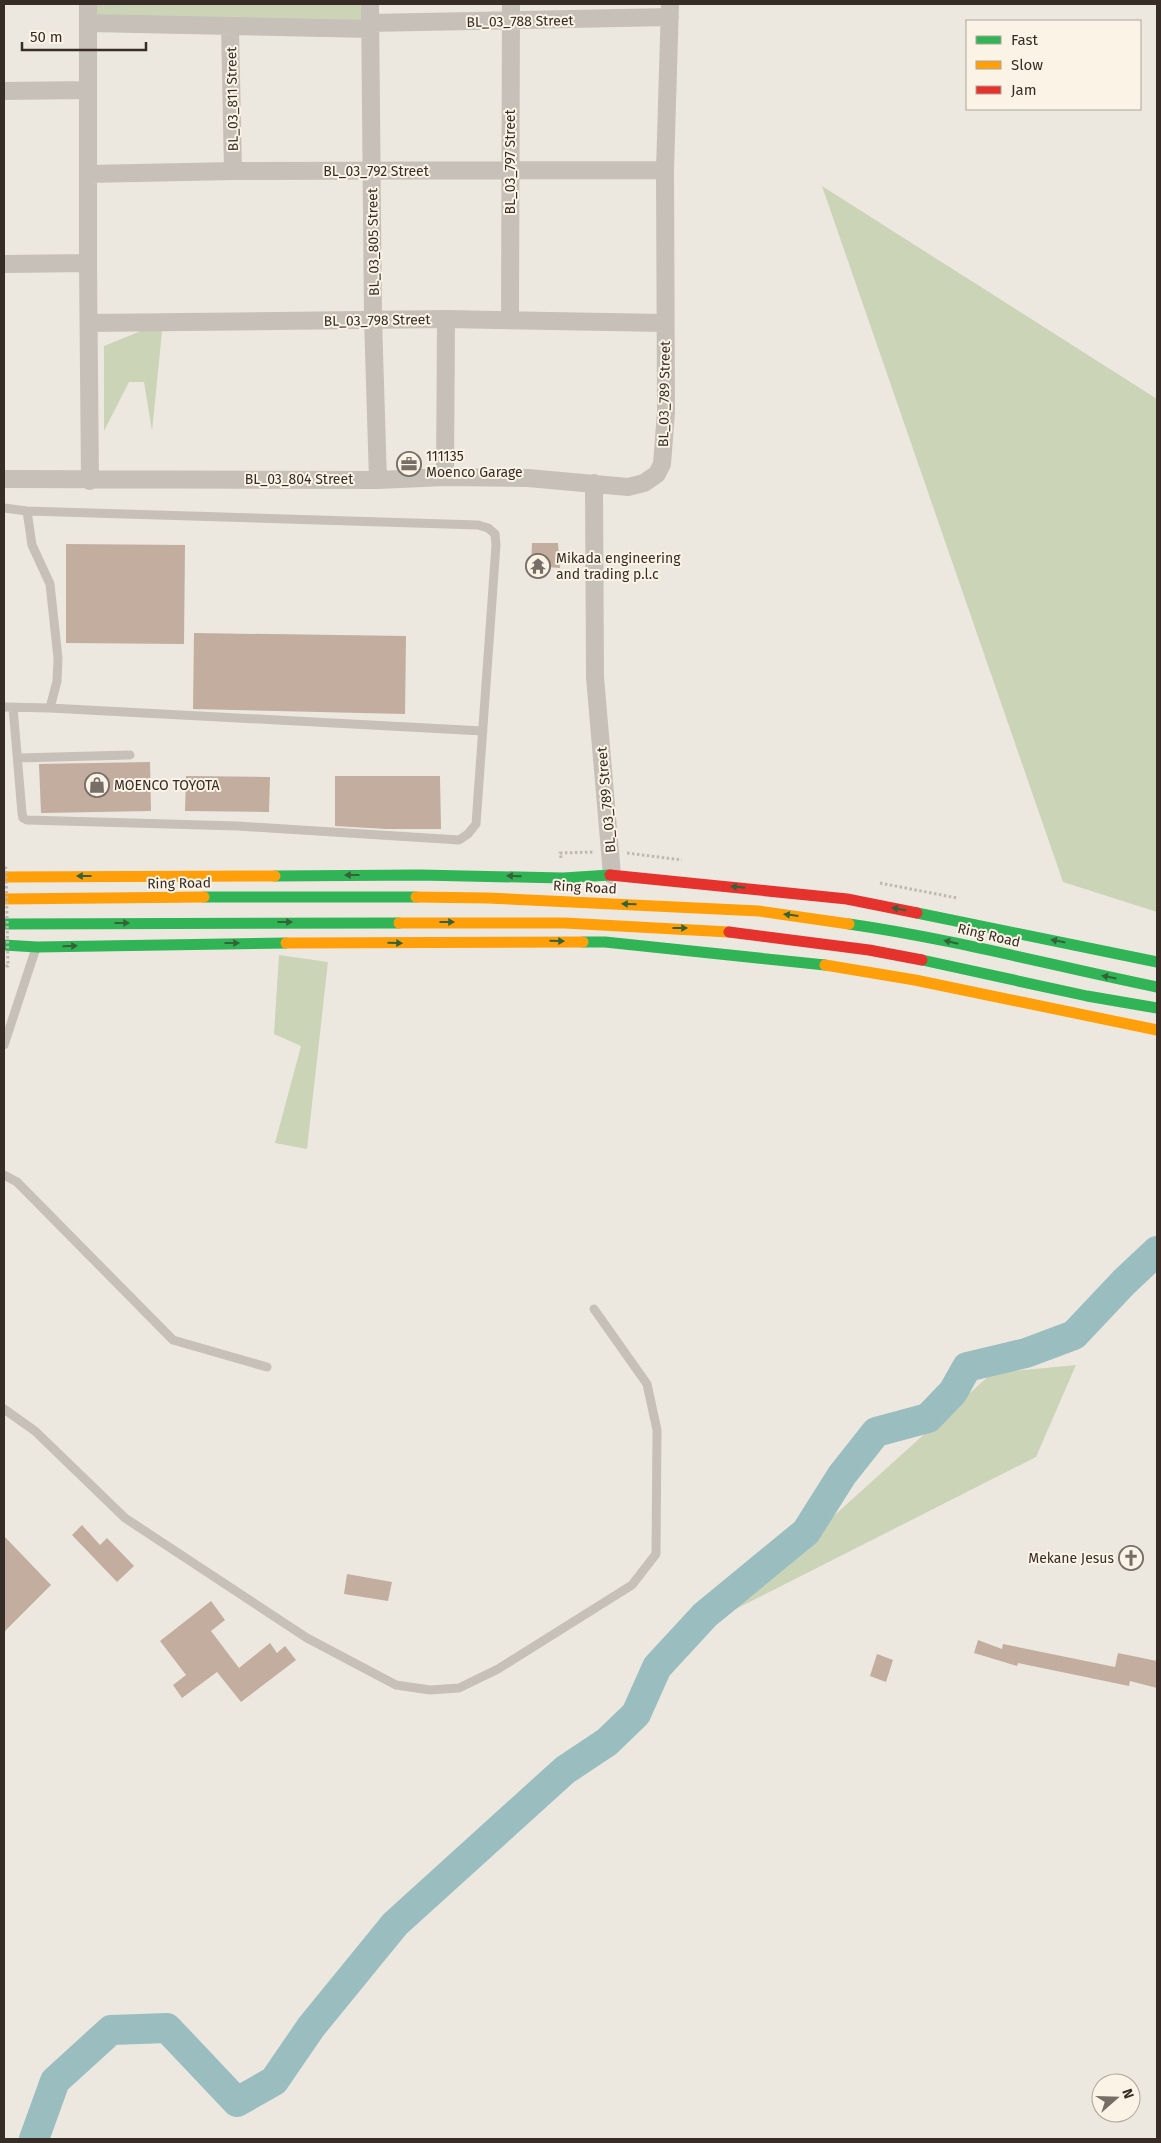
<svg xmlns="http://www.w3.org/2000/svg" width="1161" height="2143" font-family="'Fira Sans',sans-serif">
  <rect width="100%" height="100%" fill="#ede8df"/>
  <path fill="#ccd4b8" d="M 88,4 L 373,4 L 373,28 L 89,29 Z
    M 822,186 L 1157,399 L 1157,912 L 1063,882 Z
    M 163,322 L 152,431 L 144,382 L 129,382 L 104,431 L 104,346 Z
    M 279,955 L 328,962 L 307,1149 L 275,1143 L 301,1046 L 274,1034 Z
    M 1076,1365 L 1036,1457 L 724,1615 L 992,1373 Z"/>
  <g fill="none" stroke-linecap="round" stroke-linejoin="round">
    <path stroke="#9abdc0" stroke-width="30" d="M 34,2139 L 55,2081 L 111,2030 L 167,2028 L 237,2102 L 274,2081 L 311,2027 L 395,1924 L 565,1770 L 607,1742 L 636,1714 L 657,1667 L 705,1615 L 806,1532 L 842,1475 L 876,1432 L 928,1418 L 953,1392 L 967,1367 L 1026,1353 L 1074,1335 L 1124,1282 L 1157,1251"/>
  </g>
  <path fill="#c2ad9f" d="M 532,543 L 558,543 L 560,568 L 531,566 Z
    M 66,544 L 185,545 L 184,644 L 66,643 Z
    M 194,633 L 406,636 L 405,714 L 193,709 Z
    M 150,762 L 151,811 L 41,813 L 39,764 Z
    M 186,776 L 270,777 L 269,812 L 185,811 Z
    M 335,776 L 440,776 L 441,829 L 386,829 L 335,826 Z
    M 82,1525 L 100,1545 L 107,1538 L 134,1566 L 117,1582 L 72,1535 Z
    M 4,1536 L 51,1585 L 4,1632 Z
    M 347,1574 L 392,1582 L 388,1601 L 344,1594 Z
    M 211,1601 L 225,1620 L 211,1631 L 239,1668 L 270,1643 L 277,1653 L 285,1646 L 296,1660 L 241,1702 L 217,1672 L 182,1698 L 173,1685 L 186,1675 L 160,1641 Z
    M 978,1640 L 1002,1649 L 1003,1644 L 1115,1667 L 1118,1653 L 1157,1661 L 1157,1688 L 1130,1681 L 1129,1686 L 1018,1663 L 1017,1666 L 974,1653 Z
    M 877,1654 L 893,1660 L 886,1682 L 870,1676 Z"/>
  <g fill="none" stroke-linecap="round" stroke-linejoin="round">
    <path stroke="#bfb8b0" stroke-width="3" stroke-dasharray="2.5 2.5" stroke-linecap="butt" d="M 627,853 L 682,860
      M 561,858 L 560,853 L 595,852
      M 880,883 L 957,898"/>
    <path stroke="#c6c0b8" stroke-width="9" d="M 4,508 L 27,511 L 478,525 L 488,528 L 495,534 L 496,545 L 476,824 L 468,834 L 459,840 L 238,826 L 27,820 L 23,818 L 22,813 L 13,707
      M 4,707 L 50,708 L 57,681 L 58,658 L 50,584 L 32,545 L 27,511
      M 50,708 L 483,731
      M 18,758 L 130,755
      M 4,1045 L 36,948
      M 4,1175 L 17,1182 L 173,1340 L 267,1367
      M 4,1409 L 35,1431 L 125,1518 L 307,1638 L 396,1685 L 430,1690 L 459,1688 L 498,1669 L 632,1585 L 656,1554 L 657,1430 L 647,1384 L 594,1309"/>
    <path stroke="#c6c0b8" stroke-width="18" d="M 88,4 L 88,263 L 90,481
      M 370,4 L 373,319 L 378,480
      M 89,23 L 370,29
      M 370,23 L 670,17
      M 230,27 L 233,171
      M 4,91 L 87,90
      M 88,174 L 233,171 L 665,170
      M 4,264 L 88,263
      M 510,320 L 511,4
      M 89,323 L 446,319 L 665,323
      M 445,477 L 446,319
      M 4,479 L 378,480 L 445,477 L 528,478 L 628,487 L 644,483 L 657,474 L 662,464 L 666,412 L 665,170 L 670,4
      M 594,483 L 595,677 L 612,875"/>
    <path stroke="#30b455" stroke-width="11" d="M 275,876 L 420,875 L 563,878 L 610,875
      M 204,897 L 416,897
      M 917,913 L 1157,962
      M 4,924 L 399,923
      M 849,924 C 953,939 1054,966 1157,987
      M 583,942 L 605,942 L 825,965
      M 4,945 L 37,947 L 286,943
      M 922,960 L 1087,996 L 1157,1008"/>
    <path stroke="#ff9f0a" stroke-width="11" d="M 4,877 L 275,876
      M 416,897 L 487,898 L 759,911 L 849,924
      M 4,899 L 204,897
      M 399,923 L 565,923 L 729,932
      M 286,943 L 583,942
      M 825,965 L 915,980 L 1157,1030"/>
    <path stroke="#e5322d" stroke-width="11" d="M 610,875 L 847,899 L 917,913
      M 729,932 L 869,950 L 922,960"/>
    <path stroke="#bfb8b0" stroke-width="3" stroke-dasharray="2.5 2.5" stroke-linecap="butt" d="M 4,868 L 6,868 L 8,966 L 4,966"/>
  </g>
  <defs><path id="oneway-solid" d="M-6-.8H1V-3.2L6.5 0L1 3.2V.8H-6Z" transform="scale(1.25)"/></defs>
  <g fill="#346339">
    <use href="#oneway-solid" transform="translate(352 875) rotate(180)"/>
    <use href="#oneway-solid" transform="translate(84 876) rotate(-180)"/>
    <use href="#oneway-solid" transform="translate(514 876) rotate(-178)"/>
    <use href="#oneway-solid" transform="translate(738 887) rotate(-174)"/>
    <use href="#oneway-solid" transform="translate(629 904) rotate(-178)"/>
    <use href="#oneway-solid" transform="translate(899 909) rotate(-169)"/>
    <use href="#oneway-solid" transform="translate(791 915) rotate(-173)"/>
    <use href="#oneway-solid" transform="translate(285 922)"/>
    <use href="#oneway-solid" transform="translate(447 922)"/>
    <use href="#oneway-solid" transform="translate(122 923)"/>
    <use href="#oneway-solid" transform="translate(680 928)"/>
    <use href="#oneway-solid" transform="translate(557 941) rotate(1)"/>
    <use href="#oneway-solid" transform="translate(1058 941) rotate(-169)"/>
    <use href="#oneway-solid" transform="translate(951 942) rotate(-167)"/>
    <use href="#oneway-solid" transform="translate(232 943)"/>
    <use href="#oneway-solid" transform="translate(395 943) rotate(1)"/>
    <use href="#oneway-solid" transform="translate(70 946) rotate(-1)"/>
    <use href="#oneway-solid" transform="translate(1109 977) rotate(-169)"/>
  </g>
  <defs>
    <symbol id="office-ring" viewBox="-11 -11 22 22"><circle r="9.5" fill="#fbf3e5" stroke="#776e67" stroke-width="1.5"/><path d="M-6-3h4V-5.5h4V-3h4V5H-6ZM-1-4.5V-3h2v-1.5ZM-6 0V1H6V0Z" fill="#776e67"/></symbol>
    <symbol id="temple-ring" viewBox="-11 -11 22 22"><circle r="9.5" fill="#fbf3e5" stroke="#776e67" stroke-width="1.5"/><path d="M0-6L5-2H3V0L6.5 2.5H4V6H1.5V3h-3V6H-4V2.5H-6.5L-3 0V-2H-5Z" fill="#776e67"/></symbol>
    <symbol id="shop-ring" viewBox="-11 -11 22 22"><circle r="9.5" fill="#fbf3e5" stroke="#776e67" stroke-width="1.5"/><path d="M-5-2.5h2.3a2.7 3.5 0 0 1 5.4 0H5L5.5 6h-11ZM-1.5-2.5h3a1.5 2.3 0 0 0-3 0Z" fill="#776e67"/></symbol>
    <symbol id="church-ring" viewBox="-11 -11 22 22"><circle r="9.5" fill="#fbf3e5" stroke="#776e67" stroke-width="1.5"/><path d="M-1.2-6h2.4v3.5h3.3v2.4h-3.3V6h-2.4V-.1h-3.3v-2.4h3.3Z" fill="#776e67"/></symbol>
  </defs>
  <g fill-rule="evenodd">
    <use href="#office-ring" x="395" y="450" width="28" height="28"/>
    <use href="#temple-ring" x="524" y="552" width="28" height="28"/>
    <use href="#shop-ring" x="83" y="771" width="28" height="28"/>
    <use href="#church-ring" x="1117" y="1544" width="28" height="28"/>
  </g>
  <g text-anchor="middle" stroke-width="4" stroke-linejoin="round" paint-order="stroke">
    <g font-size="14" fill="#372d26" stroke="#fbf3e5">
      <text transform="translate(520 21) rotate(-1)" y="5">BL_03_788 Street</text>
      <text transform="translate(232 99) rotate(-91)" y="5">BL_03_811 Street</text>
      <text transform="translate(510 162) rotate(-90)" y="5">BL_03_797 Street</text>
      <text x="376" y="176">BL_03_792 Street</text>
      <text transform="translate(373 242) rotate(-91)" y="5">BL_03_805 Street</text>
      <text transform="translate(377 320) rotate(-1)" y="5">BL_03_798 Street</text>
      <text transform="translate(664 394) rotate(-89)" y="5">BL_03_789 Street</text>
      <text x="299" y="484">BL_03_804 Street</text>
      <text transform="translate(606 800) rotate(-95)" y="5">BL_03_789 Street</text>
      <text transform="translate(179 883) rotate(-1)" y="5">Ring Road</text>
      <text transform="translate(585 887) rotate(3)" y="5">Ring Road</text>
      <text transform="translate(989 935) rotate(13)" y="5">Ring Road</text>
    </g>
    <g font-size="14" fill="#372d26" stroke="#fbf3e5" text-anchor="start">
      <text x="426" y="461">111135<tspan x="426" dy="16">Moenco Garage</tspan></text>
      <text x="556" y="563">Mikada engineering<tspan x="556" dy="16">and trading p.l.c</tspan></text>
      <text x="114" y="790">MOENCO TOYOTA</text>
      <text x="1114" y="1563" text-anchor="end">Mekane Jesus</text>
    </g>
  </g>
  <rect width="1161" height="2143" fill="none" stroke="#372d26" stroke-width="10"/>
  <rect x="966" y="20" width="175" height="90" fill="#fbf3e5" stroke="#ada499"/>
  <rect x="976" y="36" width="25" height="8" fill="#30b455" stroke="#ada499"/>
  <text x="1011" y="45" font-size="15" fill="#372d26">Fast</text>
  <rect x="976" y="61" width="25" height="8" fill="#ff9f0a" stroke="#ada499"/>
  <text x="1011" y="70" font-size="15" fill="#372d26">Slow</text>
  <rect x="976" y="86" width="25" height="8" fill="#e5322d" stroke="#ada499"/>
  <text x="1011" y="95" font-size="15" fill="#372d26">Jam</text>
  <g transform="translate(1116 2098) rotate(70)"><circle r="24" fill="#fbf3e5" stroke="#ada499"/>
  <path d="M0-4L9 19L0 12L-9 19Z" fill="#776e67"/>
  <text y="-8" font-size="14" font-weight="bold" text-anchor="middle" fill="#372d26">N</text>
  </g>
  <path d="M22 42v8h124v-8" fill="none" stroke="#372d26" stroke-width="2.5"/>
  <text x="30" y="42" font-size="15" fill="#372d26" stroke="#fbf3e5" stroke-width="4" paint-order="stroke">50 m</text>
</svg>
